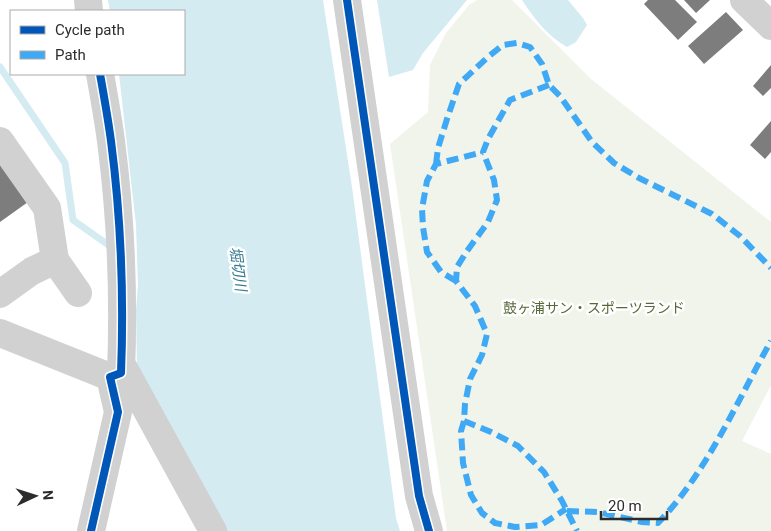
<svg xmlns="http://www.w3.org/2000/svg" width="771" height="531" font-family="Roboto,'Noto Sans JP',sans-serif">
  <rect width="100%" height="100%" fill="#fff"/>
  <path fill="#f1f4ea" d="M 477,0 L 512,0 L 591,79 L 771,222 L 771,385 L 742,441 L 771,454 L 771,531 L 447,531 L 390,144 L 428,112 L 430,65 L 446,33 L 469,5 Z"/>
  <path fill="#d4ebf2" d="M 108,0 L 323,0 L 352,187 L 396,518 L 400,531 L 223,531 L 137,372 L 136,310 L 138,285 L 136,225 L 119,74 L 184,74 L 184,11 L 110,11 Z
    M 377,0 L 467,0 L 423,53 L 413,70 L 389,77 Z
    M 522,0 L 568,0 L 583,18 L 587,25 L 576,42 L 567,47 C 548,37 533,17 522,0 Z"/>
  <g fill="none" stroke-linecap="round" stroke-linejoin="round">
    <path stroke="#d4ebf2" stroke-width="7" d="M 0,67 L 65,163 L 73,220 L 114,249"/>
  </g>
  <path fill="#7d7d7d" d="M 648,0 L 675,0 L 697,22 L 678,40 L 644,4 Z
    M 684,0 L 710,0 L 696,13 Z
    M 726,12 L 743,30 L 704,64 L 688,46 Z
    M 771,65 L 771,88 L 763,96 L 753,86 Z
    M 771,121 L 771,152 L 765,159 L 750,145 Z
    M 0,161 L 28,202 L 0,222 Z"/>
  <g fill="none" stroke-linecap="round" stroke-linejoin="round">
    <path stroke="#d1d1d1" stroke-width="28" d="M 88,0 L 89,11
      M 347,0 L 419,496 L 429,531
      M 744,0 L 771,26
      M 0,141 L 47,208 L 55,260 L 78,293
      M 0,294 L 32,271 L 55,260
      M 0,333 L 110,377
      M 121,363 L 213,531
      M 91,531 L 118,412 L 110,377 L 121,373 C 124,296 121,218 111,141 C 108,119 104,96 100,74"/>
    <path stroke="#3fa9f5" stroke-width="6" stroke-dasharray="12 6" stroke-linecap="butt" d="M 549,85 L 510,100 L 488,139 L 483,152 L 494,180 L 497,200 L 488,222 L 467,251 L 457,267 L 456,281 L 475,306 L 487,334 L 482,355 L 470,379 L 465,404 L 464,421 L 461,431 L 463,463 L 471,495 L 482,513 L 495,523 L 515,527 L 541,525 L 566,509
      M 436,164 L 438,148 L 447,119 L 459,84 L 488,57 L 503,45 L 517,43 L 530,47 L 542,64 L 549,85 L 560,96 L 592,142 L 614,163 L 639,178 L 712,214 L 740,236 L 771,268
      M 456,281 L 441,272 L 427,252 L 423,227 L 422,209 L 427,181 L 436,164 L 483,152
      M 464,421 L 491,432 L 518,446 L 544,472 L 562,501 L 577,531
      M 567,511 L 598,512 L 642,522 L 658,523 C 708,471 736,403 771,341"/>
    <defs>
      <path id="cycleway" d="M 347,0 L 419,496 L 429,531
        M 91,531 L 118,412 L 110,377 L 121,373 C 124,296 121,218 111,141 C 108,119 104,96 100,74"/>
    </defs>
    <use href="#cycleway" stroke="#fff" stroke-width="11"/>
    <use href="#cycleway" stroke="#0057b8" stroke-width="8"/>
  </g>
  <g text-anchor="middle" stroke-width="5" stroke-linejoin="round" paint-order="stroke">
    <g font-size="14" fill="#566937" stroke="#fff">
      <text x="594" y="313">鼓ヶ浦サン・スポーツランド</text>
    </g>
    <g font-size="15" font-style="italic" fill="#367c91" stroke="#fff">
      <text transform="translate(238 269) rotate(82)" y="5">堀切川</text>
    </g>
  </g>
  <rect x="10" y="10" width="175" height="65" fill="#ffffff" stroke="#ababab"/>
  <rect x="20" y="26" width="25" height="8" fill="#0057b8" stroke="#ababab"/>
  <text x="55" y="35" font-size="15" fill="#2c2c2c">Cycle path</text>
  <rect x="20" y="51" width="25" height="8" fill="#3fa9f5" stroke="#ababab"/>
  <text x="55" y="60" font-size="15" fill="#2c2c2c">Path</text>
  <g transform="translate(35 496) rotate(86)" stroke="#ffffff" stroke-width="4" paint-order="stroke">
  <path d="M0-4L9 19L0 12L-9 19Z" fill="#2c2c2c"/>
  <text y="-8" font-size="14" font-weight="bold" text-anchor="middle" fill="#2c2c2c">N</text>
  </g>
  <path d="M601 511v8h66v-8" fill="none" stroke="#2c2c2c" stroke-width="2.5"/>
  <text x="608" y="511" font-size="15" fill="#2c2c2c" stroke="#ffffff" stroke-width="4" paint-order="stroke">20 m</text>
</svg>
